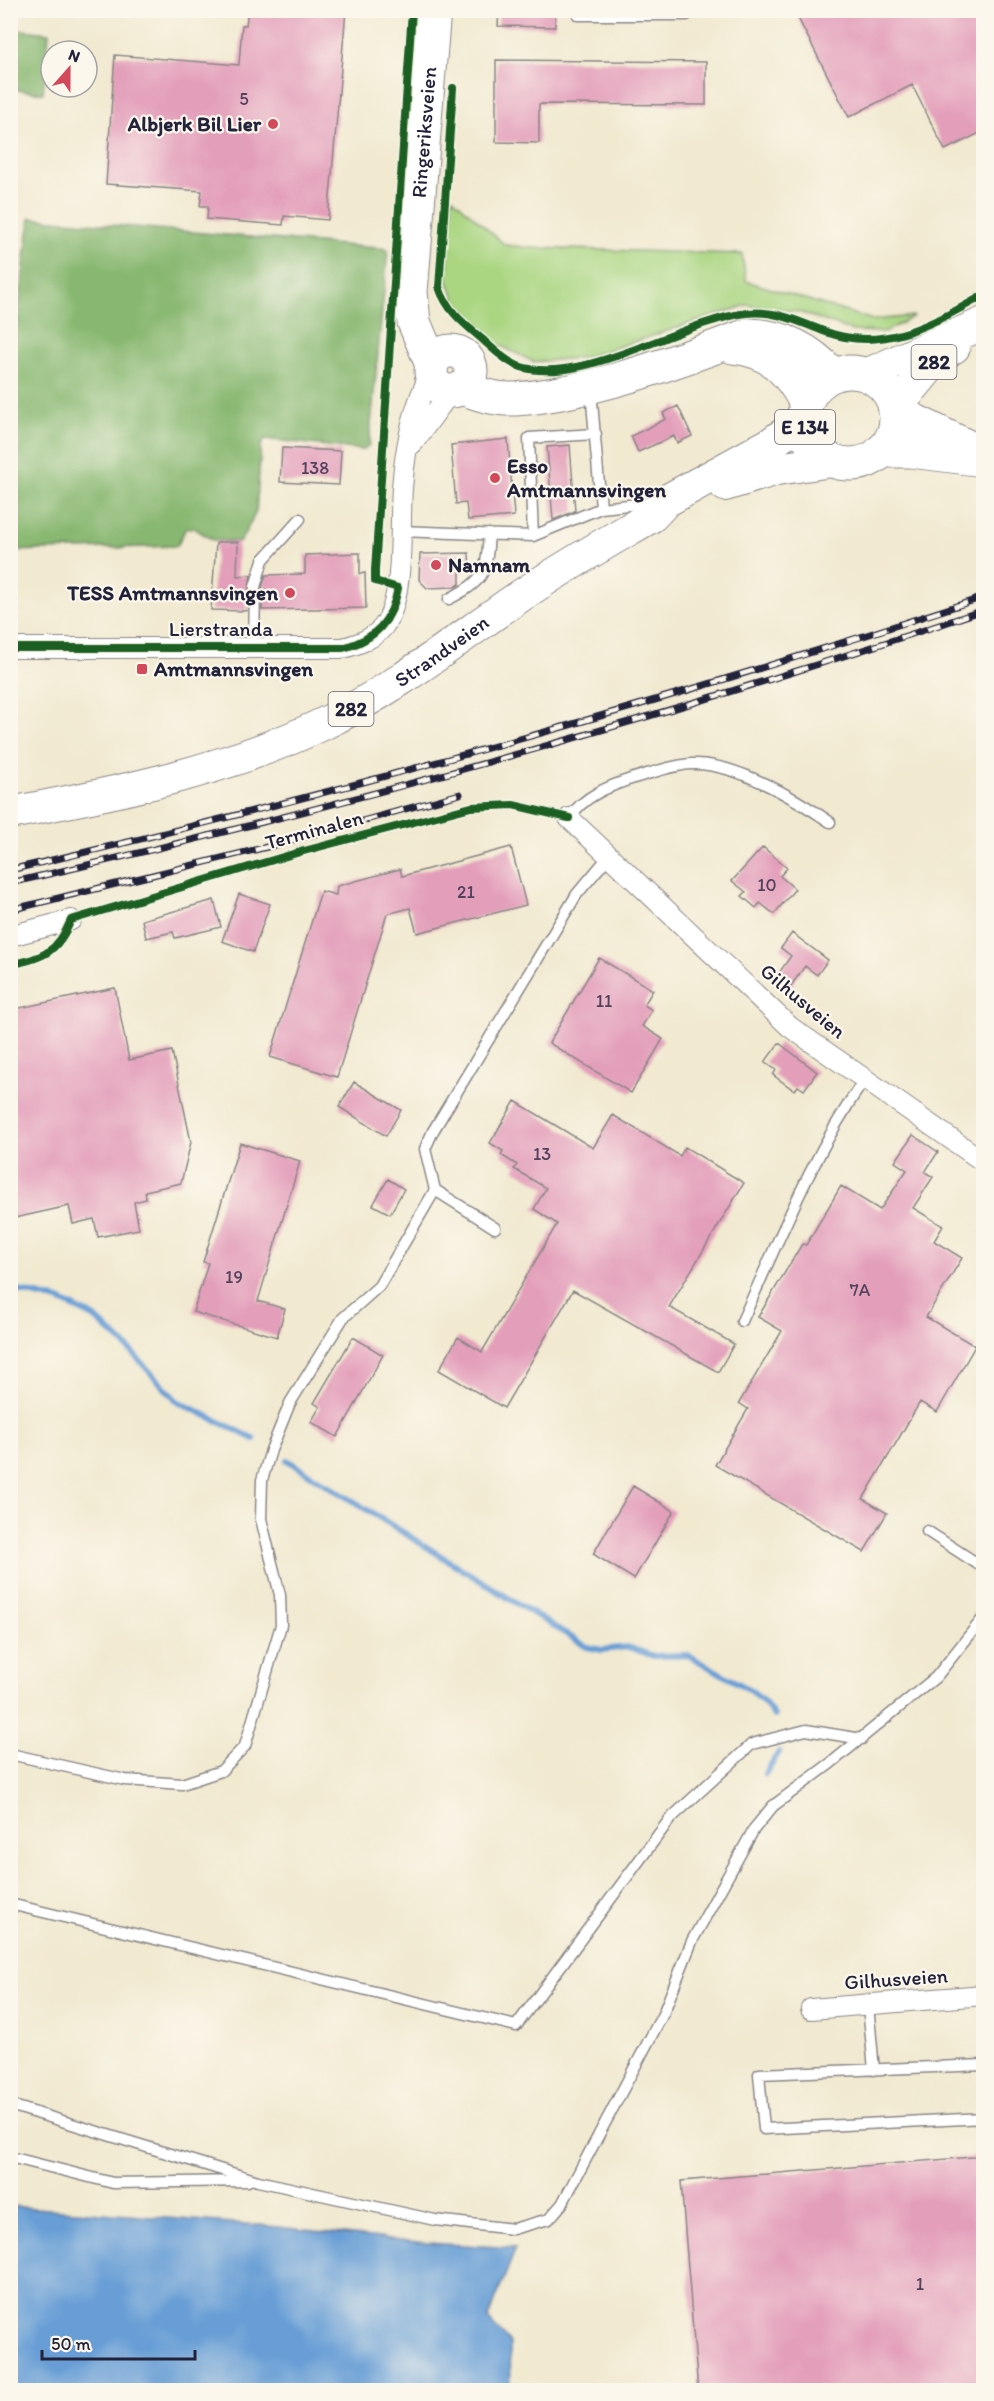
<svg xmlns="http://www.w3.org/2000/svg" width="994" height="2401" font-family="Itim,sans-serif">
  <rect width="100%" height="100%" fill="#fbf7ec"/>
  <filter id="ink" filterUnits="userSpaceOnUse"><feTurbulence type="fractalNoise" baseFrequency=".0167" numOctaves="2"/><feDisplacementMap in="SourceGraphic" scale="12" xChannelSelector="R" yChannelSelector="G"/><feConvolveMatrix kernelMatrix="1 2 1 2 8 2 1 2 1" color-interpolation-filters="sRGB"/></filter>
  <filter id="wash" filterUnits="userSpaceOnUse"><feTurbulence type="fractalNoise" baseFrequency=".008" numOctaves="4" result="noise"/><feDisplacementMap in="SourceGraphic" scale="24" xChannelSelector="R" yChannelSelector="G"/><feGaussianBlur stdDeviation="1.35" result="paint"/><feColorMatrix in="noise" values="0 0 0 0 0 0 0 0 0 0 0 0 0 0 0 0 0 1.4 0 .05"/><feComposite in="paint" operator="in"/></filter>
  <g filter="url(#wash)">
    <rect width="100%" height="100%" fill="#f1e9d0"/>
    <path fill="#aad682" stroke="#667c5e" stroke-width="1.5" d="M 452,197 L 505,245 L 532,248 L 742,254 L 746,281 L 873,320 L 914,316 L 885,332 L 853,331 L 799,312 L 747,305 L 587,357 L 534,362 L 493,342 L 457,302 L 447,280 Z"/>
    <path fill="#87b770" stroke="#546c56" stroke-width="1.5" d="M 11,29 L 49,33 L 43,93 L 11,89 Z
      M 30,218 L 388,249 L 369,445 L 363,450 L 265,439 L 261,445 L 256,512 L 240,542 L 213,540 L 194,528 L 186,528 L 177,546 L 11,551 L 10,382 Z"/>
    <path fill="#679ed5" stroke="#446088" stroke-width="1.5" d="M 10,2206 L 259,2225 L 428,2243 L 516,2248 L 488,2319 L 510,2343 L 511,2390 L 11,2390 Z"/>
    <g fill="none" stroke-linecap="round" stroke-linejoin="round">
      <path stroke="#679ed5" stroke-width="6" d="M 10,1289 L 59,1300 L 94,1317 L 125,1345 L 177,1401 L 254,1439
        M 287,1460 L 587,1647 L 602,1650 L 628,1647 L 654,1656 L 688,1655 L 752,1691 L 765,1703 L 774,1716
        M 765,1774 L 779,1752"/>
    </g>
    <g id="blocks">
      <path fill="#e39eba" d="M 248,10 L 346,10 L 328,220 L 284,216 L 283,225 L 207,219 L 208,206 L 200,206 L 202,191 L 106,184 L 115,55 L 239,65 L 242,25 L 246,25 Z
        M 499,10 L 555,10 L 555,27 L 498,26 Z
        M 813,10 L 984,10 L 984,131 L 945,150 L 912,85 L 849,117 L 798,18 Z
        M 496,60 L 706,62 L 706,105 L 539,104 L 539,143 L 496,142 Z
        M 678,406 L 692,436 L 677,443 L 674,436 L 638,452 L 631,436 L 666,419 L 663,413 Z
        M 508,439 L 514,516 L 468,520 L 466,503 L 456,504 L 451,445 Z
        M 570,445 L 575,511 L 553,520 L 547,447 Z
        M 282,448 L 341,451 L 339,485 L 280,482 Z
        M 219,542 L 238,542 L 237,576 L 251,575 L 246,611 L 211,610 L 216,543 Z
        M 360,553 L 360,574 L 365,573 L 366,608 L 262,610 L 262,588 L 266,575 L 305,574 L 305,555 Z
        M 469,553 L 470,571 L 460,571 L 460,584 L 455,587 L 427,588 L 419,580 L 420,554 Z
        M 511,847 L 526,905 L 417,933 L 410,908 L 387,914 L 337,1077 L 270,1057 L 321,891 L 336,895 L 337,886 L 400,869 L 402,876 Z
        M 763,847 L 787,868 L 780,876 L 795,889 L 774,914 L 760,903 L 756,908 L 742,896 L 746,892 L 732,881 Z
        M 239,894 L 270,904 L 253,952 L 222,941 Z
        M 214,900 L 221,927 L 175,938 L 173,932 L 146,938 L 142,920 Z
        M 792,933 L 828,960 L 817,975 L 805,966 L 788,990 L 774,980 L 791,956 L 781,948 Z
        M 599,958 L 653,990 L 644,1005 L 652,1010 L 642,1026 L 663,1039 L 631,1093 L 549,1043 Z
        M 115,988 L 129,1060 L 172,1051 L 191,1142 L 181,1183 L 145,1191 L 146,1199 L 134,1202 L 139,1229 L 98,1237 L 94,1219 L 73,1224 L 69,1206 L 10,1219 L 10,1010 Z
        M 779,1043 L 817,1072 L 804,1090 L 798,1086 L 795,1090 L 791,1088 L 773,1075 L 776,1070 L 765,1062 Z
        M 354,1082 L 401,1110 L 386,1136 L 339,1107 Z
        M 515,1101 L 593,1148 L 613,1115 L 680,1156 L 685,1147 L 744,1183 L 669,1307 L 734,1344 L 718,1372 L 573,1290 L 504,1408 L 439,1370 L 458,1337 L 482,1352 L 557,1224 L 534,1209 L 546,1188 L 514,1169 L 517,1165 L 501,1155 L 503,1151 L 490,1143 Z
        M 913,1135 L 938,1152 L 925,1172 L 933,1177 L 913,1208 L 943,1226 L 934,1241 L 962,1258 L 926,1317 L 975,1346 L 937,1412 L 920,1402 L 863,1499 L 887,1513 L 864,1552 L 715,1465 L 748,1409 L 739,1403 L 782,1331 L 758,1317 L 802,1244 L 806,1245 L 841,1186 L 880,1210 L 907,1170 L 895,1162 Z
        M 240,1143 L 300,1161 L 258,1301 L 285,1309 L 277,1337 L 193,1312 L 208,1263 L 203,1262 Z
        M 388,1179 L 404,1189 L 390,1214 L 373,1205 Z
        M 353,1337 L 383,1355 L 337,1437 L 311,1422 L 320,1407 L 314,1403 Z
        M 633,1486 L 674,1511 L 634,1579 L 593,1554 Z
        M 984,2156 L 984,2391 L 698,2391 L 681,2181 Z"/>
    </g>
  </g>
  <g filter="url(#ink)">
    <use href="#blocks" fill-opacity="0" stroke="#8a8686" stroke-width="1.5"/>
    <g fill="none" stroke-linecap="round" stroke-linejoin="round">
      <defs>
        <path id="lane" d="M 578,15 L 687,15 L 687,10
          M 591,390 L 601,508
          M 400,531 L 533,536 L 529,438 L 596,434
          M 533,536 L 601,508 L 656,502
          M 449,599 C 486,579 486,574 489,534
          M 254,647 L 255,587 L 263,560 L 300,519
          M 569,818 C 584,796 609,786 634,778 C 652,773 672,765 692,764 C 734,762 795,798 830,822
          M 495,1228 L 435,1190 L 425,1149 L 433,1131 L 577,894 L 610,855
          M 742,1321 C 779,1240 813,1154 864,1080
          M 927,1531 L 984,1568
          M 10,1754 L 125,1780 L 182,1784 L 221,1771 L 245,1746 L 281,1625 L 280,1595 L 261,1519 L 262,1480 L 271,1450 L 290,1403 L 343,1318 L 379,1286 L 435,1190
          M 10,1904 L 516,2026 L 670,1819 L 752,1744 L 806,1730 L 862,1739
          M 868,2005 L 874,2070
          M 984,2065 L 759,2074 L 764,2129 L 984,2118
          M 10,2105 L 258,2181 L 435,2220 L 513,2229 L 549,2219 L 562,2204 L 663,2014 L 692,1941 L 754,1829 L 773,1806 L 831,1763 L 936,1677 L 984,1617
          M 10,2157 L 113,2183 L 248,2181"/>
        <path id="street" d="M 413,443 L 451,391
          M 10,648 L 343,648 C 358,644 373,639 383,627 C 406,598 399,525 402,488 C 405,449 413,407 431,373
          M 569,818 L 790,1027 L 984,1162
          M 10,936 L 71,920
          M 811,2009 L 984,1995"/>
        <g id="primary">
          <path d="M 866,375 L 984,323"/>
          <path d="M 895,409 L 937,358 L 954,347"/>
          <path d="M 725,485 L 777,469 L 832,461"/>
          <path id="s1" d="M 10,813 C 117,793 225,771 323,724 C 392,691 451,644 513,601 C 558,570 606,543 652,516 L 666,501 L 770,444 L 804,420"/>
        </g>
        <g id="highway">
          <path d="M 733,347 C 770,350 790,372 806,403"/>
          <circle cx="451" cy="371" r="20"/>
          <path id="s2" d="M 432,365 L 414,322 L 411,292 L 434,10"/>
          <circle cx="850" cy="418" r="46"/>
          <path d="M 461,388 C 478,394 496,400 515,399 C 589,394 678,361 748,335 C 784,336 809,349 833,375"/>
          <path d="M 895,411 L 973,449"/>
          <path d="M 881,451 L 911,451 L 984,460"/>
        </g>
      </defs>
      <use href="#lane" stroke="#8a8686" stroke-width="13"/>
      <use href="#street" stroke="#8a8686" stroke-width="22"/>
      <use href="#primary" stroke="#8a8686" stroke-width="34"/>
      <use href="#highway" stroke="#8a8686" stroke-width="35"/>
      <use href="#lane" stroke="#fff" stroke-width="10"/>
      <use href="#street" stroke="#fff" stroke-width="20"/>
      <use href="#primary" stroke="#fff" stroke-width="32"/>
      <use href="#highway" stroke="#fff" stroke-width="33"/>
      <defs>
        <path id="rail" d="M 10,870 C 339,794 663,703 984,597
          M 10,883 C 339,808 664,718 984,610
          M 10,910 L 275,845 L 460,794"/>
      </defs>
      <use href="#rail" stroke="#22223b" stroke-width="7"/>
      <use href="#rail" stroke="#fbf7ec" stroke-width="4.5" stroke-dasharray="14" stroke-linecap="butt"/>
      <defs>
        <path id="cycleway" d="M 453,88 L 439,287 C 447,311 463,323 482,339 C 492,348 505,361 518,366 C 580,388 681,321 747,313 C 776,310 800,322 826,332 C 884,353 934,323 984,295
          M 10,648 L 343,648 C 376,639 392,621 398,588 L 375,581 L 375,570 L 412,10
          M 10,965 C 44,957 57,953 71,920 L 300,852 L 471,807 L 513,805 L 569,818"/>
      </defs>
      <use href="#cycleway" stroke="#fbf7ec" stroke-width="11"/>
      <use href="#cycleway" stroke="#1b5e20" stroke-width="8"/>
    </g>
  </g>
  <g fill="#d1495b" stroke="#fbf7ec" stroke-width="2">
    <circle cx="273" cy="124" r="6"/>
    <circle cx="495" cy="478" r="6"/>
    <circle cx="436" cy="565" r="6"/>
    <circle cx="290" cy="593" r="6"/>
    <rect x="136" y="663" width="12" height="12" rx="3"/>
  </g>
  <g text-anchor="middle" stroke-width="4.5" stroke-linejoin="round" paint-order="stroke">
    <g font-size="18" fill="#52415b">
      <text x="244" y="105">5</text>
      <text x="315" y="474">138</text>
      <text x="767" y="891">10</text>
      <text x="466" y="898">21</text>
      <text x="604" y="1007">11</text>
      <text x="542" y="1160">13</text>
      <text x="234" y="1283">19</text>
      <text x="860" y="1296">7A</text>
      <text x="920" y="2290">1</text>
    </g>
    <g fill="#fbf7ec" stroke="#636270" stroke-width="1.5">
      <rect x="911.5" y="345" width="45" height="34" rx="4.5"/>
      <rect x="775" y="410" width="60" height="34" rx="4.5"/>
      <rect x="328.5" y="692" width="45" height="34" rx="4.5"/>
    </g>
    <g font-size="20" font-weight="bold" fill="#22223b">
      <text x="934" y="369">282</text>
      <text x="805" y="434">E 134</text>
      <text x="351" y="716">282</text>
    </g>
    <g font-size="21" font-weight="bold" fill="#22223b" stroke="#fbf7ec" text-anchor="start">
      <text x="261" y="131" text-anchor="end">Albjerk Bil Lier</text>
      <text x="507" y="473">Esso<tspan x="507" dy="24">Amtmannsvingen</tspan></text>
      <text x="448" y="572">Namnam</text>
      <text x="278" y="600" text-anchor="end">TESS Amtmannsvingen</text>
      <text x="154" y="676">Amtmannsvingen</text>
    </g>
    <g font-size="21" fill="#22223b" stroke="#fbf7ec">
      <text dy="7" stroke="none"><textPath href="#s2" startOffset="237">Ringeriksveien</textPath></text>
      <text x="221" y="636">Lierstranda</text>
      <text dy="7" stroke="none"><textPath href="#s1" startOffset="466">Strandveien</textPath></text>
      <text transform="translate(314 830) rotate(-15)" y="7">Terminalen</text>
      <text transform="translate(803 1001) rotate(40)" y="7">Gilhusveien</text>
      <text transform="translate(896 1979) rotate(-4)" y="7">Gilhusveien</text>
    </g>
  </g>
  <rect width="994" height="2401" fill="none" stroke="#fbf7ec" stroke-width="36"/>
  <g transform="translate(69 69) rotate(21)"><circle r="28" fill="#fbf7ec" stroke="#a4a2a5" stroke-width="1.5"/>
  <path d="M0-4.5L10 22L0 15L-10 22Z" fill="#d1495b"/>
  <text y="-9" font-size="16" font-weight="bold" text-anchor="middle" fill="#22223b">N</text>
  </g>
  <path d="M42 2350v9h153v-9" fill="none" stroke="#22223b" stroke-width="3"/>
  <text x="51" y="2350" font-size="18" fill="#22223b" stroke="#fbf7ec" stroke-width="4.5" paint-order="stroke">50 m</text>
</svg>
